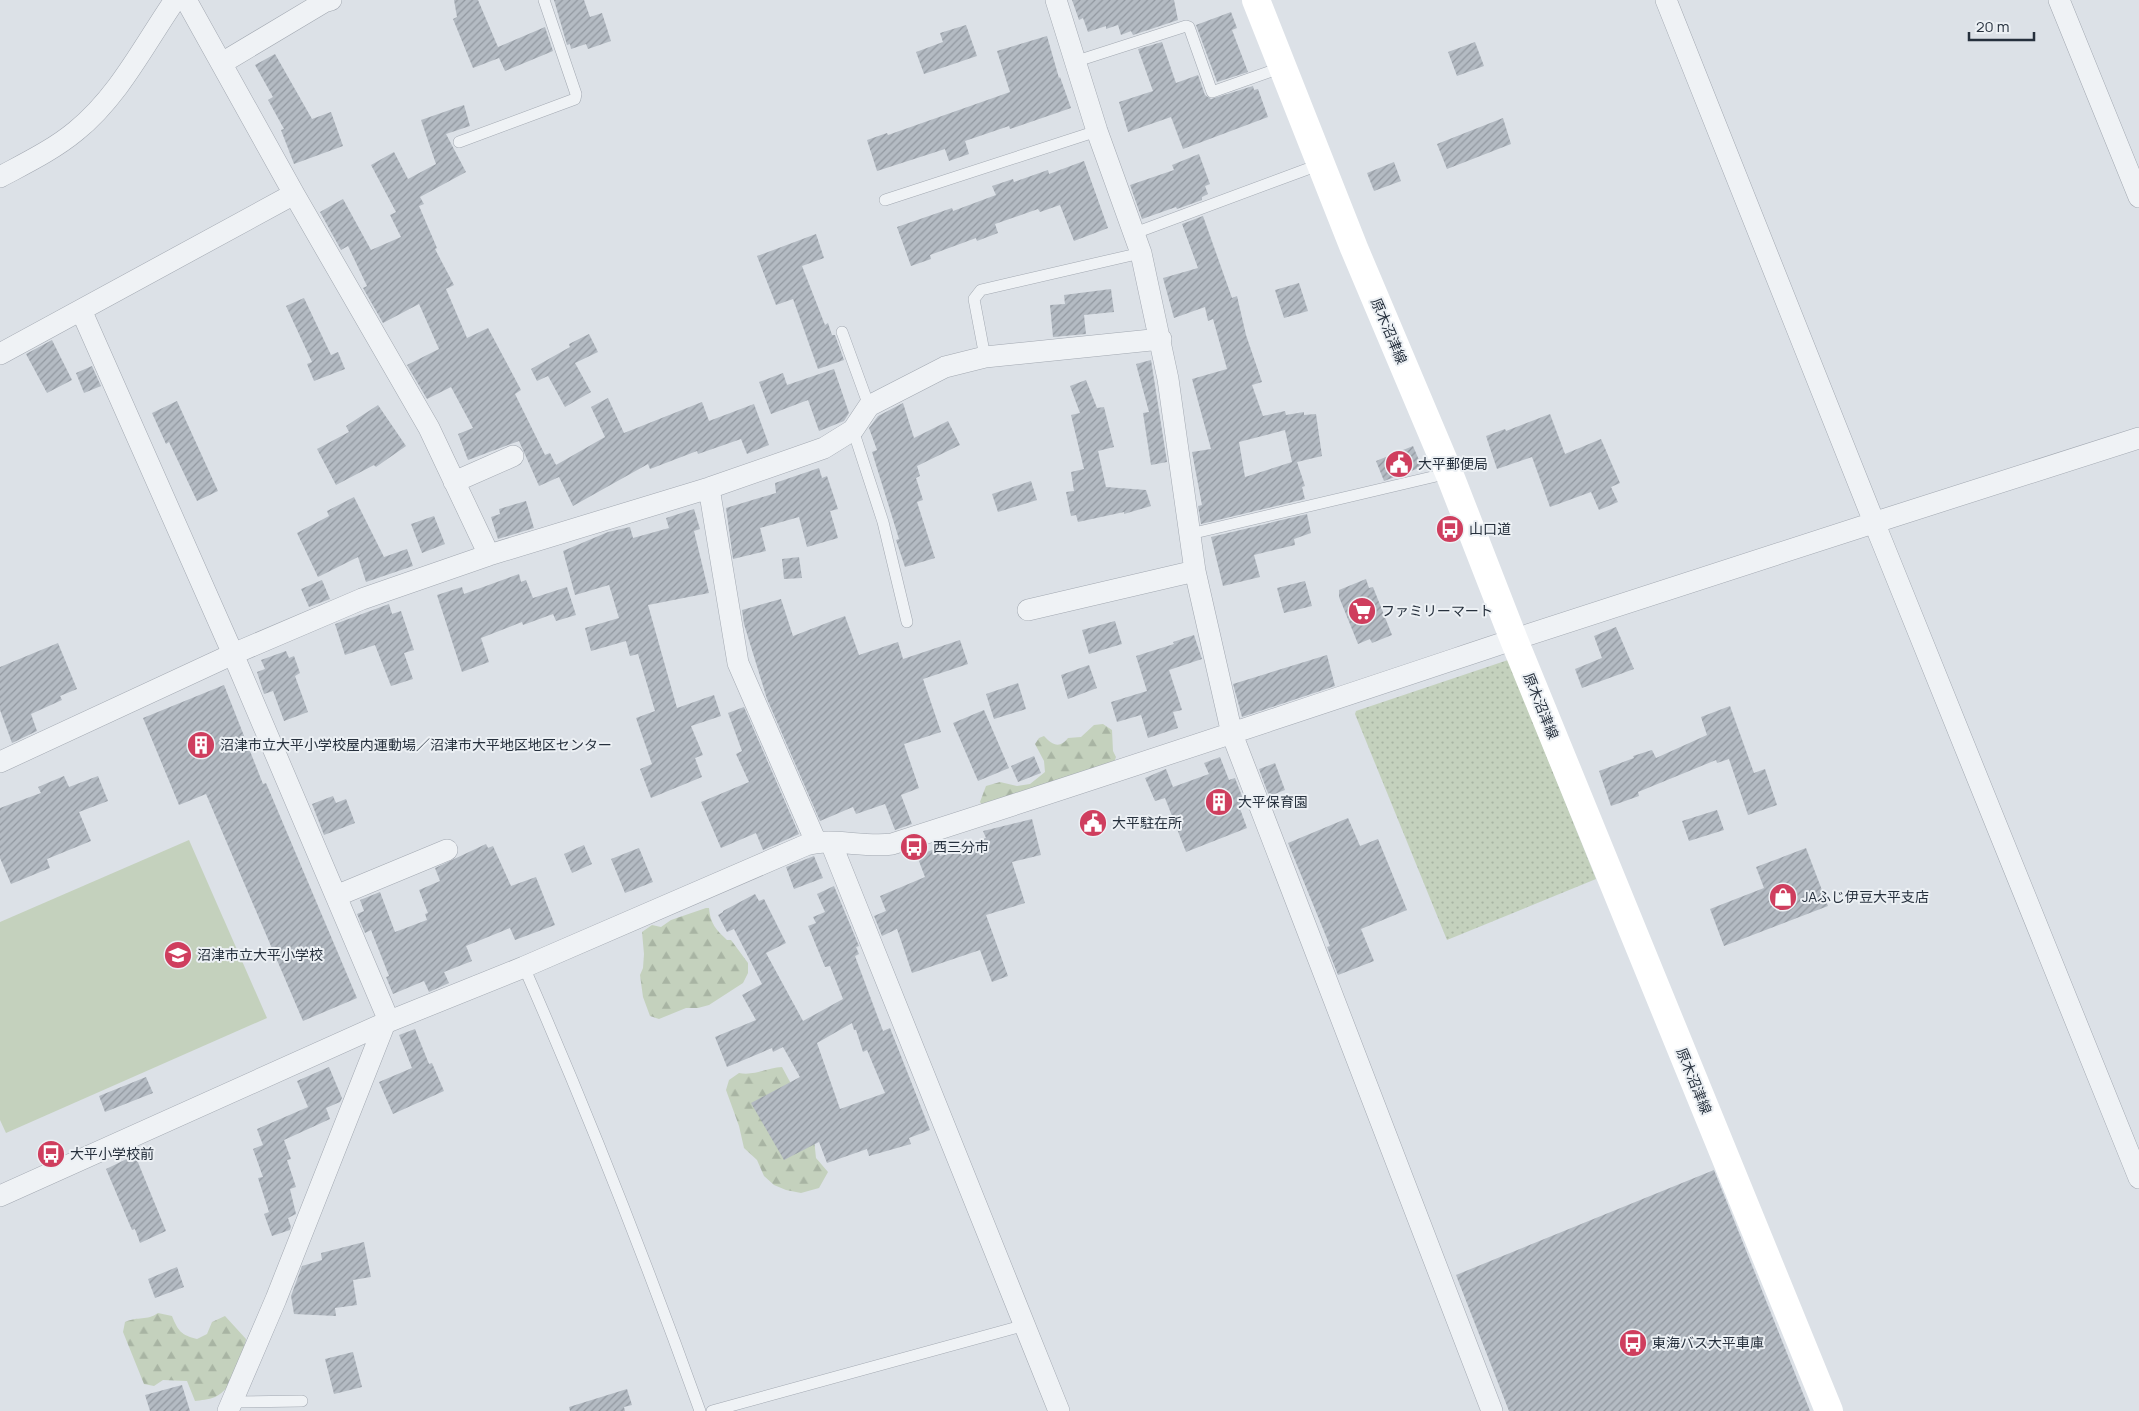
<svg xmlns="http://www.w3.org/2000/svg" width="2139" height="1411" font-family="Manrope,'Noto Sans JP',sans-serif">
  <defs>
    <pattern id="grass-dots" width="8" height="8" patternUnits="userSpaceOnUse" patternTransform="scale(1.25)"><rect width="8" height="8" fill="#c4d1bd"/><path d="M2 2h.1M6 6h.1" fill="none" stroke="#a8b4a3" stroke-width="1.8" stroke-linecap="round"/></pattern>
    <pattern id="forest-firs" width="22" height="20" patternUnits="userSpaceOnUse" patternTransform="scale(1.25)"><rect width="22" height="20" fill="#c4d1bd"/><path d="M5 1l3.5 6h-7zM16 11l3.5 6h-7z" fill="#a8b4a3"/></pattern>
    <pattern id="building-hatch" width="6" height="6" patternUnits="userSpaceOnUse" patternTransform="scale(1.25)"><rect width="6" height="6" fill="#b4bbc3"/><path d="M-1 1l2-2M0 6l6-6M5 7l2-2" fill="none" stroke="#9298a0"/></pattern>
  </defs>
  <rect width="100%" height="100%" fill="#dce1e7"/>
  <path fill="url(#grass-dots)" d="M 1508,660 L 1596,879 L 1447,940 L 1355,714 L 1356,711 Z"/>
  <path fill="url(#forest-firs)" d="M 1103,724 L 1112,730 L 1113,751 L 1116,757 L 1113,766 L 984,808 L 980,802 L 986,786 L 1000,782 L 1017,786 L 1030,784 L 1045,772 L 1044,761 L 1035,744 L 1039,738 L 1044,736 C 1052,745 1060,749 1068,738 L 1081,737 L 1094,725 Z
    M 706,908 L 709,908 C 710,923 716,930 727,940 L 731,940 L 748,963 L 748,973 L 743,983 L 709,1005 L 698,1008 L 686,1008 L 659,1019 L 650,1016 L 643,997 L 640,975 L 643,968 L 644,954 L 642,932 L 652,925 L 661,927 L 671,920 Z
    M 782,1067 L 804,1108 L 814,1139 L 816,1158 L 828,1172 L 819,1188 L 801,1193 L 786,1190 L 774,1185 L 764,1176 L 757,1160 L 744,1148 L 739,1126 L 726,1090 L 729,1080 L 739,1073 C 754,1076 767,1068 782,1067 Z
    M 158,1313 L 172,1316 C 178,1331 181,1335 197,1339 L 207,1334 L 212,1322 L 225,1316 L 246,1339 C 244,1358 233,1389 215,1397 C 208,1400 201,1400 195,1401 L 187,1381 L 163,1380 L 154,1386 L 144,1384 L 123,1332 L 125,1322 C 138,1316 147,1321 158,1313 Z"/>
  <path fill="#c4d1bd" d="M 189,840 L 267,1018 L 6,1133 L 0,1120 L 0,922 Z"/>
  <path fill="url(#building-hatch)" fill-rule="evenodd" d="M 454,0 L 478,0 L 498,47 L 545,27 L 553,51 L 505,71 L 499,58 L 473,68 L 453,19 L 457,17 Z
    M 554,0 L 584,0 L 590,17 L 602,13 L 611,41 L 588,49 L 586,44 L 571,49 L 570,44 L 567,45 Z
    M 1072,0 L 1174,0 L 1178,20 L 1133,35 L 1131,31 L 1121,35 L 1118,25 L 1106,29 L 1106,26 L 1088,32 L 1083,18 L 1079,20 Z
    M 1231,12 L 1237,28 L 1232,30 L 1248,72 L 1217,82 L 1196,25 Z
    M 966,25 L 977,56 L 924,74 L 916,52 L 943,42 L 940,33 Z
    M 1047,36 L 1059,78 L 1060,77 L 1071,108 L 1010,129 L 1009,126 L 965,141 L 969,154 L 949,161 L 945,149 L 877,171 L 867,140 L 887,133 L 888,135 L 1010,92 L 997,51 Z
    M 1162,42 L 1176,83 L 1198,75 L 1205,95 L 1211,99 L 1253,86 L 1254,90 L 1258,89 L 1268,117 L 1183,149 L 1171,117 L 1128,132 L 1119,102 L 1153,91 L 1138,49 Z
    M 1475,42 L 1484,66 L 1457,76 L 1448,52 Z
    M 275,54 L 312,119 L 331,112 L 343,146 L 294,164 L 281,130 L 284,129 L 268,100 L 273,97 L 255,65 Z
    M 464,105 L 470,126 L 446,134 L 466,172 L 420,197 L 424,204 L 419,206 L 437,248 L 435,249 L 454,285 L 446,289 L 467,338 L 488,328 L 521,390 L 515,394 L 545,455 L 550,453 L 556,465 L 605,437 L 591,407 L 608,398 L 624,433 L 702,402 L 709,421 L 754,404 L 769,445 L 747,454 L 741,439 L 698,454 L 697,451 L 650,469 L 648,464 L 573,506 L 559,477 L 539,486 L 519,441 L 468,460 L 458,434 L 473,428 L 451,387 L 427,399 L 407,365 L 439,349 L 419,304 L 383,323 L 363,288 L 367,286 L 348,246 L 341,250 L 320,212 L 343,199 L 371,250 L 401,237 L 390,215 L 396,212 L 371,165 L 394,152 L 408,179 L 436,164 L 421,120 Z
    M 1503,118 L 1511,144 L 1447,169 L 1437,144 Z
    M 1199,154 L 1210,184 L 1205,186 L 1208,194 L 1202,197 L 1202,200 L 1177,209 L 1176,207 L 1142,219 L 1130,185 L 1174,170 L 1172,165 Z
    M 1084,161 L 1108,228 L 1074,241 L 1060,205 L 1040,212 L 1038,209 L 995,224 L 998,233 L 977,241 L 976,238 L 930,255 L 931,259 L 911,266 L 897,227 L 952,208 L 953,211 L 996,195 L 992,186 L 1013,179 L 1014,182 L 1048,170 L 1049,174 Z
    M 1394,162 L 1401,181 L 1374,191 L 1367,173 Z
    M 1203,216 L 1232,298 L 1237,296 L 1246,335 L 1262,382 L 1252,385 L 1263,416 L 1285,411 L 1286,415 L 1304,412 L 1304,415 L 1316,414 L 1322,456 L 1297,462 L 1305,486 L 1302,487 L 1305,499 L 1201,524 L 1198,506 L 1202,505 L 1192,452 L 1211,449 L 1192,379 L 1227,369 L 1213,319 L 1208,321 L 1205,307 L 1174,318 L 1163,278 L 1198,268 L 1182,224 ZM 1285,430 L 1292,462 L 1245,477 L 1239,442 Z
    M 816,234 L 824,258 L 802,266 L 825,325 L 828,323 L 832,335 L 835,335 L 844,360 L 818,369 L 793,299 L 776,305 L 757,256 Z
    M 1299,283 L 1308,311 L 1284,318 L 1275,290 Z
    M 1111,289 L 1114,312 L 1084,315 L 1086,334 L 1053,337 L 1050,305 L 1065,304 L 1064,295 Z
    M 304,298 L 331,355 L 338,352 L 345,369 L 314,381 L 307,364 L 312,362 L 286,306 Z
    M 589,334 L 598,352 L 575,363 L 591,392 L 565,407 L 548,376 L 537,381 L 531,369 L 570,347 L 569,344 Z
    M 52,340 L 72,380 L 47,393 L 26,354 Z
    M 1151,360 L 1167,462 L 1151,465 L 1143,413 L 1149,412 L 1136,364 Z
    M 92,366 L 101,386 L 84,393 L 76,373 Z
    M 834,369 L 849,413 L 844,421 L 819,431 L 808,400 L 771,414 L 759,382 L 783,373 L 787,385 Z
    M 1086,380 L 1097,408 L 1104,407 L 1114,447 L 1098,451 L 1106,487 L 1146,490 L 1151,506 L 1124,514 L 1124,512 L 1078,522 L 1076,515 L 1071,516 L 1066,492 L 1074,491 L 1071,472 L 1084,469 L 1071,415 L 1080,413 L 1070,386 Z
    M 177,401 L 218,491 L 197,501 L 169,442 L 166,444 L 152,413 Z
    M 903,403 L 914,438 L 948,421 L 960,445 L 917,466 L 920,476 L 916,478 L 923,500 L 917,502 L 935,558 L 905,567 L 896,540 L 899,539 L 872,452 L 877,450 L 869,428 L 878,416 Z
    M 378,405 L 406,446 L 376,467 L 374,465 L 336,485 L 317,449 L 349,432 L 346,426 Z
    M 1550,414 L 1565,454 L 1601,439 L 1620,483 L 1611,487 L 1618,502 L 1599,510 L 1591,492 L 1550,507 L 1532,457 L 1497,469 L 1486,436 L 1505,429 L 1506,431 Z
    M 1413,446 L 1422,467 L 1384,481 L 1376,461 Z
    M 819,468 L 822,478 L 827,476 L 838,509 L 830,511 L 838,538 L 807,547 L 799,517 L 760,528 L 766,551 L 733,559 L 726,508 L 776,493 L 775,483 Z
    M 1031,481 L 1037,500 L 998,512 L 992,494 Z
    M 354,497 L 384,557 L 407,549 L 413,566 L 366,582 L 358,557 L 318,577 L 297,533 L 329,516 L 327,511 Z
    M 526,501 L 534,528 L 498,539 L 491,517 L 500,514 L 499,509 Z
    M 694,509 L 700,529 L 694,531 L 709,593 L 648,605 L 677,708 L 714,695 L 721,716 L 691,726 L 703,755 L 695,758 L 702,777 L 651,798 L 640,769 L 652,764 L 636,718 L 655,711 L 638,654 L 630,656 L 626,641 L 591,651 L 585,628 L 619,618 L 609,585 L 575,595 L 563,551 L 608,532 L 630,527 L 633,538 L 669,528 L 666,518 Z
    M 1307,514 L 1311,533 L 1294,539 L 1295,545 L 1254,555 L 1260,577 L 1223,586 L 1211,537 Z
    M 434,516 L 445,544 L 422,553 L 411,524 Z
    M 799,557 L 802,578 L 784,579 L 782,559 Z
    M 519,574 L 521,582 L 526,580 L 533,598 L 567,587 L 576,615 L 556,621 L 553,614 L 523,625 L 522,622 L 481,638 L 489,662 L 462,672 L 437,595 L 462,587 L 464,594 Z
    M 1366,579 L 1369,588 L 1373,587 L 1392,635 L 1372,643 L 1370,639 L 1358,644 L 1339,597 L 1339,590 Z
    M 322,580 L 330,599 L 309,607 L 301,589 Z
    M 1305,581 L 1312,606 L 1284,613 L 1277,588 Z
    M 781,599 L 793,636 L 845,616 L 859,655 L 898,642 L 903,659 L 960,640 L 968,664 L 923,679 L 941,732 L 904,744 L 919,788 L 901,795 L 912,824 L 895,830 L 885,804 L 856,814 L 853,807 L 820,821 L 767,699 L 744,624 L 742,610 Z
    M 389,604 L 392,614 L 401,611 L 414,650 L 404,653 L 413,679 L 391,686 L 375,645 L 345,655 L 335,624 Z
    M 1115,621 L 1122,644 L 1089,654 L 1082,630 Z
    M 1616,627 L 1634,669 L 1582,688 L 1575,669 L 1602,658 L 1594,636 Z
    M 1194,635 L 1202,659 L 1169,670 L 1182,710 L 1173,712 L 1178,728 L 1148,738 L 1141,715 L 1117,722 L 1111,702 L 1147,691 L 1136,656 L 1174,644 L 1173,642 Z
    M 58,643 L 77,689 L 60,696 L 62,700 L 31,714 L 37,731 L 12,743 L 0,710 L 0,667 Z
    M 286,651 L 289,658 L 294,656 L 300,673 L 295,676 L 308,712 L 284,721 L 273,691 L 264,694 L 257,672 L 265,669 L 261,660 Z
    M 1327,655 L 1335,686 L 1242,717 L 1233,684 Z
    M 1089,665 L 1097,688 L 1068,699 L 1061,675 Z
    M 1018,683 L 1026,709 L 994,719 L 986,694 Z
    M 224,685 L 263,784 L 266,783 L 357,998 L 303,1021 L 206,794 L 179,805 L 143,718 Z
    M 1730,706 L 1754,773 L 1765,769 L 1777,805 L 1748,815 L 1729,759 L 1717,763 L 1716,760 L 1638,792 L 1639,796 L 1611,806 L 1599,771 L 1634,758 L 1633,756 L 1652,750 L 1656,758 L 1707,735 L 1701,717 Z
    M 744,707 L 799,834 L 763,850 L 756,833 L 721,848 L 701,802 L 749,782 L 736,754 L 742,751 L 728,713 Z
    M 984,710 L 1009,768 L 978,781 L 953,723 Z
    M 1034,756 L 1041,773 L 1018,782 L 1011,766 Z
    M 1220,757 L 1229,780 L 1235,778 L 1245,804 L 1239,806 L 1247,828 L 1186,852 L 1165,798 L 1155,801 L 1145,778 L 1166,769 L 1173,787 L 1209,774 L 1204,763 Z
    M 1275,763 L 1285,790 L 1269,796 L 1259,769 Z
    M 64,776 L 69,787 L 98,776 L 108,801 L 79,812 L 91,841 L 47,859 L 50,868 L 11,884 L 0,858 L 0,808 L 41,793 L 38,787 Z
    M 333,796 L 336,803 L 346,799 L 355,823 L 324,835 L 312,804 Z
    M 1717,810 L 1724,830 L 1689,841 L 1682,821 Z
    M 1348,818 L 1360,846 L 1378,839 L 1407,910 L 1361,929 L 1374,961 L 1338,975 L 1327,947 L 1330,946 L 1288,843 Z
    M 1032,819 L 1041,855 L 1012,862 L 1025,903 L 986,915 L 1008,976 L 992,982 L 980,950 L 912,973 L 897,929 L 882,936 L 874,916 L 886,911 L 880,896 L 925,877 L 917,856 L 937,848 L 940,856 L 986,838 L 983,831 Z
    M 486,844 L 488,848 L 493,846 L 511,886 L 536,877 L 555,925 L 515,940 L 510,928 L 466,946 L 472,961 L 444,972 L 449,983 L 429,992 L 424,981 L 393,994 L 386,977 L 389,976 L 371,930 L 365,933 L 357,914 L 364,911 L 360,900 L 380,892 L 395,932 L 427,920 L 425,914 L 428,913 L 419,890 L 440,881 L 435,868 Z
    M 584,845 L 592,864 L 572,873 L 564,854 Z
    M 639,848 L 653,882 L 625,893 L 611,859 Z
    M 1806,848 L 1828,906 L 1724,946 L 1710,909 L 1764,888 L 1756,867 Z
    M 814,856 L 823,878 L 794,889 L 786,867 Z
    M 834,886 L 859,946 L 856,947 L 859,954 L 855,956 L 883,1031 L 890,1028 L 930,1130 L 909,1138 L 911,1144 L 869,1156 L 867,1149 L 827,1163 L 819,1142 L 784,1160 L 751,1103 L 800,1077 L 783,1047 L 773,1052 L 772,1048 L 727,1067 L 715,1037 L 756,1020 L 742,995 L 762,984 L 734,929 L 727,932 L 718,915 L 723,912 L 723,911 L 755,894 L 759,901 L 764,899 L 786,943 L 766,953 L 803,1021 L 843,999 L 830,966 L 825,967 L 808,926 L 816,923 L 813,917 L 825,912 L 817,894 ZM 852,1023 L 854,1030 L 856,1030 L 863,1052 L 867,1050 L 885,1093 L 840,1109 L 817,1043 Z
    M 415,1029 L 429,1064 L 432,1063 L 444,1091 L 393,1114 L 379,1082 L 412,1068 L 399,1035 Z
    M 329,1067 L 342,1098 L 340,1102 L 326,1108 L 330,1119 L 284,1140 L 291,1159 L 287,1160 L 296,1187 L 290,1189 L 296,1214 L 288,1218 L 291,1227 L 290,1230 L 272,1236 L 264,1214 L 269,1212 L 258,1178 L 263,1177 L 253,1149 L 263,1145 L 257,1129 L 308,1107 L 297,1081 Z
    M 146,1077 L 153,1093 L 105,1112 L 99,1096 Z
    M 135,1155 L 166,1231 L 140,1243 L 135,1229 L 132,1230 L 106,1169 Z
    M 1714,1170 L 1810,1411 L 1509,1411 L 1456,1275 Z
    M 364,1242 L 371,1277 L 353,1280 L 357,1305 L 335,1308 L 336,1316 L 294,1314 L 291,1296 L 302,1266 L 322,1260 L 321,1253 Z
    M 177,1267 L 184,1287 L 155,1298 L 148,1279 Z
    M 353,1352 L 362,1387 L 334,1394 L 325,1359 Z
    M 182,1385 L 190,1411 L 150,1411 L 145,1395 Z
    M 627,1389 L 632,1405 L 624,1407 L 625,1411 L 570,1411 L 569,1407 Z"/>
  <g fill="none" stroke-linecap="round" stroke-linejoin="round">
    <defs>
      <path id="lane" d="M 1074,62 L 1186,26 L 1189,27 L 1212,92 L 1283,67
        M 459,142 L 575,99 L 576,94 L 544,0
        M 885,200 L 1097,131
        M 1135,233 L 1321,164
        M 842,332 L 869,406
        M 985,357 L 974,299 L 981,290 L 1141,253
        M 853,430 L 883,522 L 907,622
        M 1190,534 L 1449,473
        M 524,967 C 588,1113 646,1261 700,1411
        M 232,1402 L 302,1401
        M 712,1411 L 1025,1325"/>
      <path id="street" d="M 186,0 L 294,194 L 429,428 L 489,555
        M 1056,0 L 1097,131 L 1141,253 L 1168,379 L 1195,571 L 1232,734 L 1492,1411
        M 1666,0 L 1874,522 L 2139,1178
        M 2059,0 L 2139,197
        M 222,63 L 324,2 L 331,0
        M 0,177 C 26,163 53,150 76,131 C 119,96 144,45 175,0
        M 81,310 L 233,654 L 389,1021
        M 0,354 L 294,194
        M 454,482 L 513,456
        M 709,488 L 738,663 L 816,842
        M 1028,610 L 1195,571
        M 0,762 L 233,654 L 362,599 L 489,555 L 709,488 L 824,448 L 853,430 L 869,406 L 945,367 L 985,357 L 1161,339
        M 831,843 L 1059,1411
        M 336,896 L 447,850
        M 0,1196 L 385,1023 L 524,967 L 806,845 C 831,837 863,848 892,844 C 1099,778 1305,709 1512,640 C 1720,571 1930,505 2139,438
        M 228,1411 L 276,1299 L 385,1023"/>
    </defs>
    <use href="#lane" stroke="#a2a8b1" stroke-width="12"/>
    <use href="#street" stroke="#a2a8b1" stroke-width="22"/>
    <use href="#lane" stroke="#eff2f5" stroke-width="11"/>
    <use href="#street" stroke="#eff2f5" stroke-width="21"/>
    <path stroke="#fff" stroke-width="28" d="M 1256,0 L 1354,248 L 1449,473 L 1514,640 L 1829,1411"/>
  </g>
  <defs>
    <symbol id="civic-disc" viewBox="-11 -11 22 22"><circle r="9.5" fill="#cf3e5e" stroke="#ecf0f4"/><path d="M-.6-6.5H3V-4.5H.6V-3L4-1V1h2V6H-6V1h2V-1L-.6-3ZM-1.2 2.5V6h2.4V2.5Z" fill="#fff"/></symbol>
    <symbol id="bus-disc" viewBox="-11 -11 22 22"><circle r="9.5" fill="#cf3e5e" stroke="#ecf0f4"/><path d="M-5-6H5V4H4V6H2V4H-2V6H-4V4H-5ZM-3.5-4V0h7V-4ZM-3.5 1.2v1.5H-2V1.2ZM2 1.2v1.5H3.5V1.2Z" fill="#fff"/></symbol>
    <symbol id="supermarket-disc" viewBox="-11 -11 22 22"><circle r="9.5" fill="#cf3e5e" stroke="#ecf0f4"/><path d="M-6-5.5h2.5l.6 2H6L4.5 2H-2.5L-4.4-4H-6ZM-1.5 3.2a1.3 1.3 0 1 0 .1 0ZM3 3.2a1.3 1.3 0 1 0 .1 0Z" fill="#fff"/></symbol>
    <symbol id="building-disc" viewBox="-11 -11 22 22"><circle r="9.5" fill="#cf3e5e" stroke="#ecf0f4"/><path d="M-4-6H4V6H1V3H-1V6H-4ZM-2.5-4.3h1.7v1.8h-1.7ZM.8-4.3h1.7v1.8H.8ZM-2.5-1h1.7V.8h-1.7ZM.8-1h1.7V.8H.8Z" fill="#fff"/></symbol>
    <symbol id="shop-disc" viewBox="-11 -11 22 22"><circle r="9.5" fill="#cf3e5e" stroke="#ecf0f4"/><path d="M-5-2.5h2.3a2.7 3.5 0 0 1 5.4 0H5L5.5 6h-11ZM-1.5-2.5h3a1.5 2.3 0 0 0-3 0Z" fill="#fff"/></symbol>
    <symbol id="school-disc" viewBox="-11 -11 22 22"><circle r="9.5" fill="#cf3e5e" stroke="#ecf0f4"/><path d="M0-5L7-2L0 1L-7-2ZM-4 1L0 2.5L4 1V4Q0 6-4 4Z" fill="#fff"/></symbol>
  </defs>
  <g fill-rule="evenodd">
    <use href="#civic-disc" x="1383" y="448" width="32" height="32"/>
    <use href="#bus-disc" x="1434" y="513" width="32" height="32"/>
    <use href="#supermarket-disc" x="1346" y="595" width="32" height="32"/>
    <use href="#building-disc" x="185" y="729" width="32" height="32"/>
    <use href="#building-disc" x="1203" y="786" width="32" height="32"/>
    <use href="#civic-disc" x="1077" y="807" width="32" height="32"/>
    <use href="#bus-disc" x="898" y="831" width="32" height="32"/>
    <use href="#shop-disc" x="1767" y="881" width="32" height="32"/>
    <use href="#school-disc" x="162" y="939" width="32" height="32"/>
    <use href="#bus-disc" x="35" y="1138" width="32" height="32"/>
    <use href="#bus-disc" x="1617" y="1327" width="32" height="32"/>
  </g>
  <g text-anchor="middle" stroke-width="4" stroke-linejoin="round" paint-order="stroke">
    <g font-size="14" fill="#26303d" stroke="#ecf0f4">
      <text transform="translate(1389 331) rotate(67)" y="5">原木沼津線</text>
      <text transform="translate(1541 706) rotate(68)" y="5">原木沼津線</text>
      <text transform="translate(1694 1081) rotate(68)" y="5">原木沼津線</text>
    </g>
    <g font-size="14" fill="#26303d" stroke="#ecf0f4" text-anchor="start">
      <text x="1418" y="469">大平郵便局</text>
      <text x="1469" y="534">山口道</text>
      <text x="1381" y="616">ファミリーマート</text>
      <text x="220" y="750">沼津市立大平小学校屋内運動場／沼津市大平地区地区センター</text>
      <text x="1238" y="807">大平保育園</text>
      <text x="1112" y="828">大平駐在所</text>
      <text x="933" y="852">西三分市</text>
      <text x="1802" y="902">JAふじ伊豆大平支店</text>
      <text x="197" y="960">沼津市立大平小学校</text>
      <text x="70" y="1159">大平小学校前</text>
      <text x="1652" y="1348">東海バス大平車庫</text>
    </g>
  </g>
  <path d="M1969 32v8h65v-8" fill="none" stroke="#26303d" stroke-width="2.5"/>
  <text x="1976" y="32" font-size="15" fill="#26303d" stroke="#ecf0f4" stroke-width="4" paint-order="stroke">20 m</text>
</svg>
